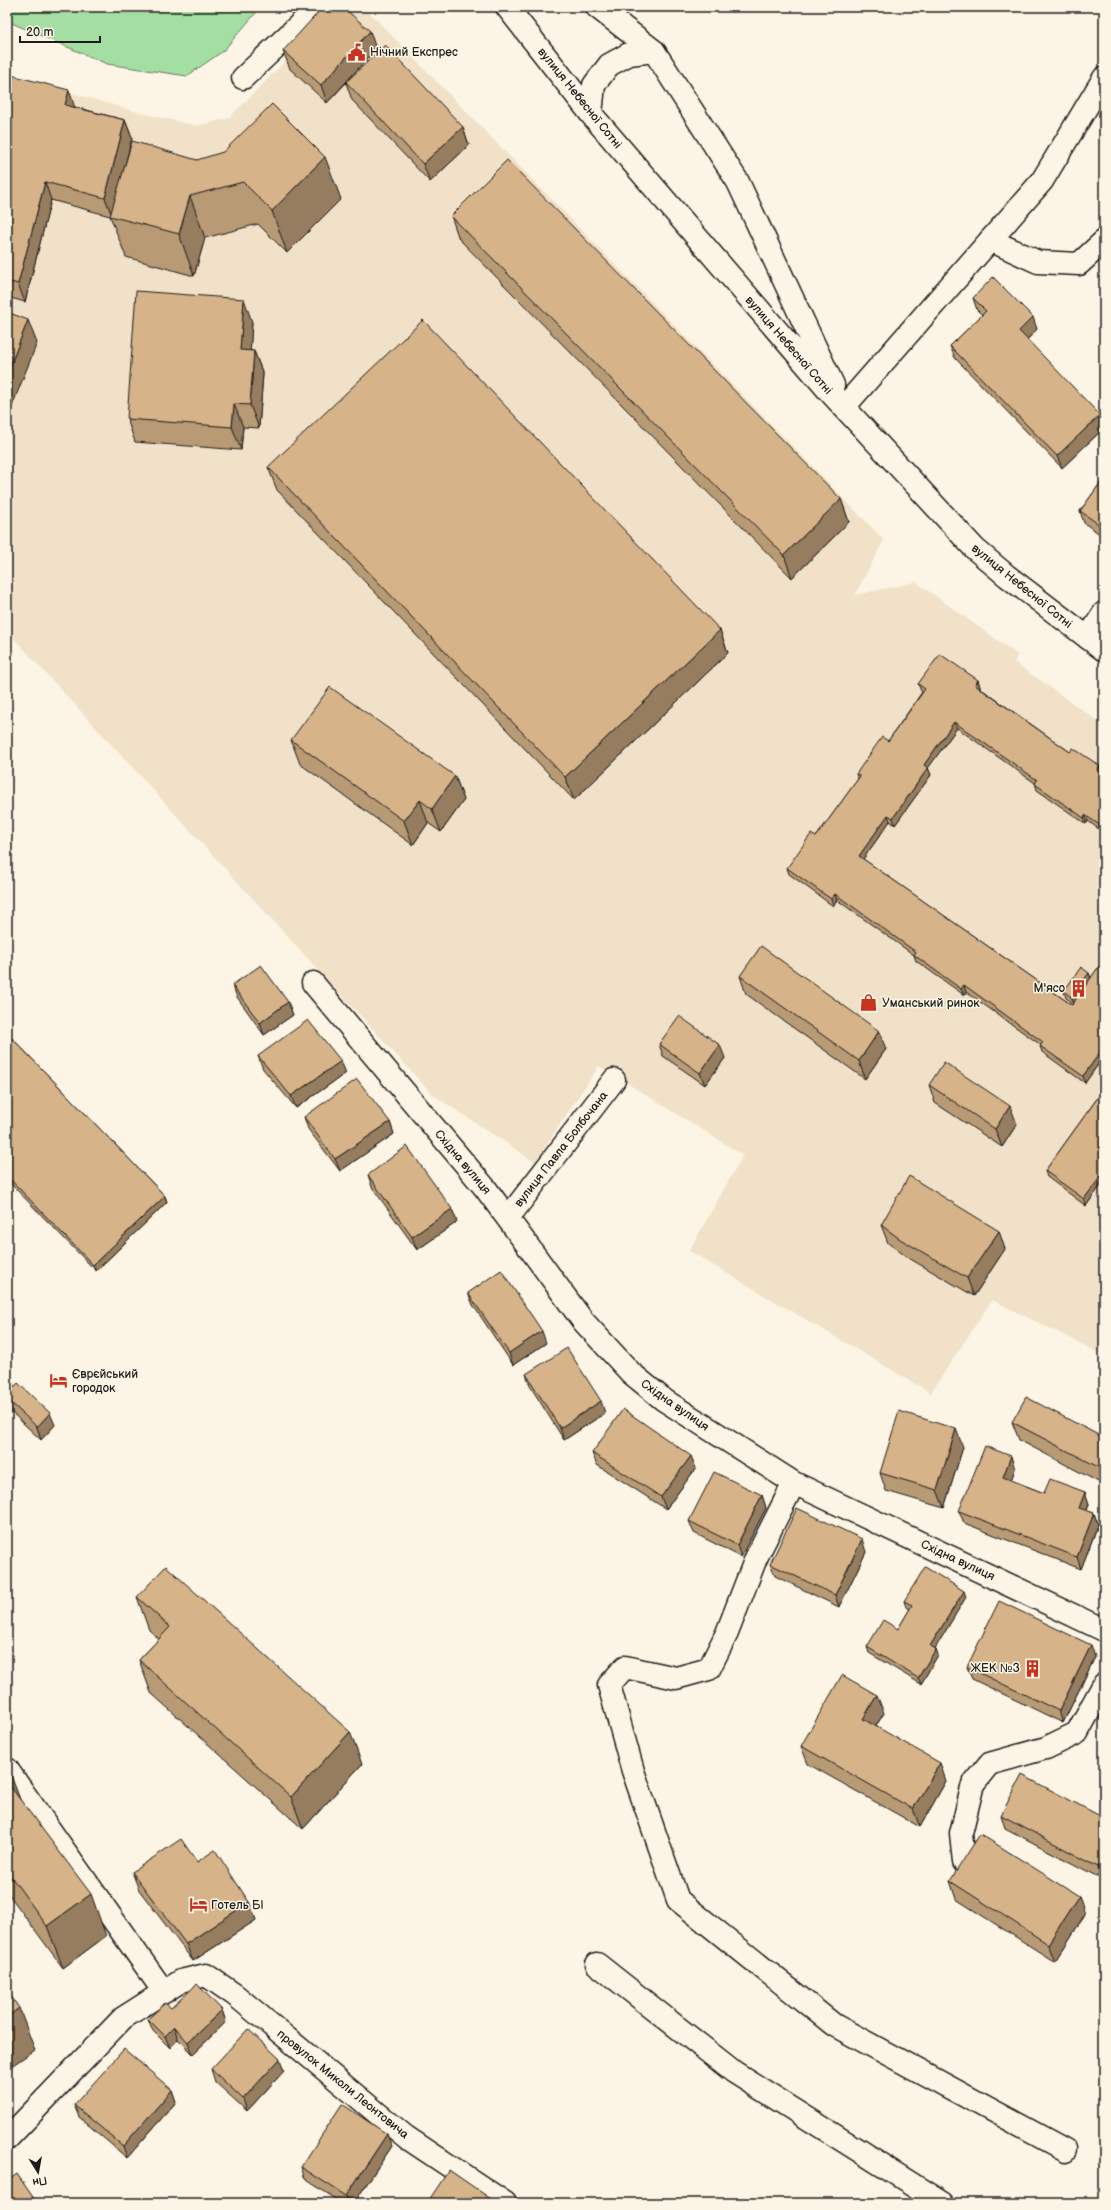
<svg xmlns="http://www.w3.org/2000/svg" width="1111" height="2210" font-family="'Balsamiq Sans',sans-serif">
  <rect width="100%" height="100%" fill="#fcf5e5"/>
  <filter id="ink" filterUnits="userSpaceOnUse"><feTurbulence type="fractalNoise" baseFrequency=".025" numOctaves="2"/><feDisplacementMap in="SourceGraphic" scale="8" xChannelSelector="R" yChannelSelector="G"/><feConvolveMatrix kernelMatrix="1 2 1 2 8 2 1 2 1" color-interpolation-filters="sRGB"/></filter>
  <g filter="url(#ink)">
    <path fill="#f1e1c9" d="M 339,7 L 364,7 L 884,540 L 855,595 L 916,582 L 1018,655 L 1014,662 L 1102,724 L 1104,722 L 1104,1355 L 992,1300 L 931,1393 L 689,1251 L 743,1155 L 599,1066 L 535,1162 L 433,1095 L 7,631 L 7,74 L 141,113 L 197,126 L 229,118 Z"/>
    <path fill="#a5dea3" stroke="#607d60" d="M 7,7 L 261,7 L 223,51 L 187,76 L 107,64 L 7,21 Z"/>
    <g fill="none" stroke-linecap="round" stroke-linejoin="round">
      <defs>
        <path id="minor" d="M 243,78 L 318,7
          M 990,240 L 1038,262 L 1079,264 L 1104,241
          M 844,407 L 1042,181 L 1104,78
          M 1088,638 L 1104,613
          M 313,983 L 486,1189 L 583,1321 L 631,1373 L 664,1400 L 794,1483 L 1104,1630
          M 508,1218 L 614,1080
          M 794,1483 L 756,1558 L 727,1633 L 709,1669 L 676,1678 L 625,1667 L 609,1685 L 633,1771 L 678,1900 L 834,2025 L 1065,2150
          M 7,1769 L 164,1992
          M 964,1862 L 961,1833 L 973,1784 L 989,1764 L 1046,1748 L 1077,1733 L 1104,1684
          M 597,1964 L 734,2072 L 942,2203
          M 7,2139 L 123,2018 L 181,1981 L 206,1975 L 235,1995 L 406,2137 L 505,2203"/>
        <path id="major" d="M 507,7 L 591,114 L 829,391 L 975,549 L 1007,576 L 1104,650
          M 597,7 L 654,51 L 738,182 L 833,385
          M 591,114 L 594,85 L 609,65 L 629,54 L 654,51"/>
      </defs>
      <use href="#minor" stroke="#1c1c1c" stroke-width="25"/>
      <use href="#major" stroke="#1c1c1c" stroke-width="25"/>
      <use href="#minor" stroke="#fcf5e5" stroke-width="22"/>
      <use href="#major" stroke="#fcf5e5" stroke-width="22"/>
    </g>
    <path fill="#b89a75" stroke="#1c1c1c" d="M 376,49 L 351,76 L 463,127 L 469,145 L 430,182 L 352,100 L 346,83 L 327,103 L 290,69 L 283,51 Z
      M 7,74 L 75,107 L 125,120 L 132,138 L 124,167 L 197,160 L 341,199 L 287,253 L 258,224 L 205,238 L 194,276 L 126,257 L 110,216 L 51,200 L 25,302 L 7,297 Z
      M 451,216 L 841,499 L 849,522 L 792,578 L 459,239 Z
      M 973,298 L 1037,329 L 1027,340 L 1104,427 L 1104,428 L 1062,468 L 955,358 L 950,346 L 982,315 L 977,310 Z
      M 252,322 L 250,351 L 254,351 L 263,374 L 259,428 L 243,427 L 241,450 L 135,442 L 127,419 Z
      M 268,467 L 720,630 L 728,653 L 574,800 L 277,490 Z
      M 1104,478 L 1104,537 L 1084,523 L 1080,511 Z
      M 978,680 L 980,687 L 980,688 L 1070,752 L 1102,773 L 1101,774 L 1104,776 L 1104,833 L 1088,821 L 1086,824 L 1037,790 L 1035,783 L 957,728 L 928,768 L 931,775 L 895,825 L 890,821 L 863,859 L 1072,1005 L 1073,1003 L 1066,998 L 1064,991 L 1089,973 L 1091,978 L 1104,959 L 1104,1056 L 1085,1083 L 1042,1052 L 1040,1046 L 1041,1045 L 966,992 L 964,995 L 916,961 L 914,955 L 837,900 L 833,906 L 789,874 L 787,868 L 816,837 L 858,779 L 856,774 L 888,741 L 922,692 L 921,691 L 918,684 Z
      M 291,740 L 455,776 L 464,800 L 441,832 L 428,823 L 413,845 L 300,764 Z
      M 740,976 L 886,1049 L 865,1079 L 746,994 Z
      M 232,985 L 288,1002 L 293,1015 L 264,1035 L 237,997 Z
      M 7,1033 L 165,1196 L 167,1202 L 96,1271 L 7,1180 Z
      M 659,1044 L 725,1058 L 705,1085 L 663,1056 Z
      M 258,1056 L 346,1073 L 296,1108 L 263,1069 Z
      M 929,1085 L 1017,1124 L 1002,1147 L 935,1103 Z
      M 1104,1089 L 1104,1181 L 1086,1206 L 1047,1177 L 1045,1171 Z
      M 304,1117 L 390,1122 L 394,1134 L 340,1171 L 308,1129 Z
      M 368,1175 L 452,1209 L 457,1222 L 417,1250 L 372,1187 Z
      M 881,1225 L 1005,1249 L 974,1296 L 907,1257 L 888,1243 Z
      M 468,1293 L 546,1343 L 513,1365 L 473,1305 Z
      M 526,1374 L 605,1413 L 564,1440 L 530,1386 Z
      M 7,1395 L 55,1425 L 41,1440 L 9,1410 L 7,1403 Z
      M 1012,1422 L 1104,1438 L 1104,1485 L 1019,1440 Z
      M 963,1447 L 944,1508 L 886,1491 L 880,1473 Z
      M 592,1453 L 696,1468 L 666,1509 L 597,1465 Z
      M 1015,1469 L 1011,1480 L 1044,1493 L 1085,1492 L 1089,1504 L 1087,1511 L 1094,1513 L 1098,1525 L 1081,1569 L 964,1523 L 959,1511 Z
      M 762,1495 L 766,1508 L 741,1557 L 694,1533 L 689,1521 Z
      M 866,1552 L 839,1607 L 775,1576 L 770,1564 Z
      M 137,1597 L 362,1764 L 303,1829 L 151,1693 L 139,1660 L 159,1639 L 149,1630 Z
      M 966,1597 L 935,1648 L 936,1649 L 938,1655 L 921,1684 L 869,1653 L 867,1647 L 898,1629 L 910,1609 L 906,1607 L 904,1601 Z
      M 1095,1657 L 1063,1723 L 972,1679 L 967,1667 Z
      M 884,1713 L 876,1726 L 946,1781 L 920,1827 L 808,1764 L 801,1746 Z
      M 7,1768 L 20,1800 L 106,1936 L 63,1968 L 7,1892 Z
      M 1001,1815 L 1104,1818 L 1104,1876 L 1102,1879 L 1005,1828 Z
      M 132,1872 L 249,1902 L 256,1920 L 193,1961 L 139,1890 Z
      M 950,1881 L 1085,1914 L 1055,1962 L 956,1899 Z
      M 171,2008 L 222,2010 L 226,2022 L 193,2054 L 178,2039 L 170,2048 L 153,2031 L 148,2019 Z
      M 211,2069 L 284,2071 L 247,2111 L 215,2082 Z
      M 172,2090 L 176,2102 L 127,2158 L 79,2117 L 74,2105 Z
      M 392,2146 L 354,2203 L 342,2203 L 305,2179 L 301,2167 Z"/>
    <path fill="#967d5f" stroke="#1c1c1c" d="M 370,31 L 376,49 L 327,103 L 321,85 Z
      M 69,90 L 75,108 L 65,105 Z
      M 125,120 L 132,138 L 112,216 L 105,198 Z
      M 463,127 L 469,145 L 430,182 L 423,164 Z
      M 325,157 L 341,199 L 287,253 L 272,211 Z
      M 45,182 L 51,200 L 25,302 L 18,284 Z
      M 190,196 L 205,238 L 194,276 L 179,234 Z
      M 244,299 L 252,322 L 249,374 L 240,350 Z
      M 1033,317 L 1037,329 L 1023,344 L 1019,331 Z
      M 28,320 L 37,343 L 7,419 L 7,374 Z
      M 254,351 L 263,374 L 259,428 L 250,405 Z
      M 234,404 L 243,427 L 241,450 L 232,427 Z
      M 1100,415 L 1104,428 L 1062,468 L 1057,456 Z
      M 841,499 L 849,522 L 792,578 L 784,555 Z
      M 720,630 L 728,653 L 574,800 L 565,777 Z
      M 978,680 L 980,687 L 978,691 L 975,685 Z
      M 954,722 L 957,728 L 926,771 L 924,765 Z
      M 1100,766 L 1102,773 L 1099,777 L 1097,771 Z
      M 928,768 L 931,775 L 895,825 L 893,818 Z
      M 455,776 L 464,800 L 441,832 L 432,809 Z
      M 420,800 L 428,823 L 413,845 L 404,821 Z
      M 888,815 L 890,821 L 861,862 L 859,856 Z
      M 1085,815 L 1088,821 L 1086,824 L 1084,818 Z
      M 835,894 L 837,900 L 833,906 L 831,899 Z
      M 1089,973 L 1091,979 L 1074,1003 L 1071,997 Z
      M 964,985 L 966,992 L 964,995 L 961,989 Z
      M 288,1002 L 293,1015 L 264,1035 L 260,1023 Z
      M 879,1031 L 886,1049 L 865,1079 L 859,1061 Z
      M 1104,1035 L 1104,1045 L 1100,1040 Z
      M 720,1045 L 725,1058 L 705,1085 L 700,1073 Z
      M 1104,1047 L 1104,1056 L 1085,1083 L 1083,1076 Z
      M 341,1061 L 346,1073 L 296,1108 L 291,1096 Z
      M 1010,1106 L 1017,1124 L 1002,1147 L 995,1129 Z
      M 390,1122 L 394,1134 L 340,1171 L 335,1159 Z
      M 1104,1172 L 1104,1181 L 1086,1206 L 1084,1199 Z
      M 165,1196 L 167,1202 L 96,1271 L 93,1265 Z
      M 452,1209 L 457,1222 L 417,1250 L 412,1237 Z
      M 999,1231 L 1005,1249 L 974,1296 L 967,1278 Z
      M 542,1331 L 546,1343 L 513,1365 L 509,1353 Z
      M 10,1374 L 14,1386 L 7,1394 L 7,1377 Z
      M 601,1401 L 605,1413 L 564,1440 L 560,1428 Z
      M 50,1413 L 55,1425 L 41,1440 L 37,1427 Z
      M 956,1429 L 963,1447 L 944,1508 L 937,1490 Z
      M 691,1456 L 696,1468 L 666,1509 L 661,1497 Z
      M 1011,1456 L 1015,1469 L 1008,1489 L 1003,1477 Z
      M 1085,1492 L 1089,1504 L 1083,1520 L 1079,1508 Z
      M 762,1495 L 766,1508 L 741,1557 L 737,1545 Z
      M 1094,1513 L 1098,1525 L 1081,1569 L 1077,1557 Z
      M 862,1539 L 866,1552 L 839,1607 L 835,1595 Z
      M 964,1591 L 966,1597 L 933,1652 L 930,1646 Z
      M 1091,1645 L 1095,1657 L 1063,1723 L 1059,1711 Z
      M 936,1649 L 938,1655 L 921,1684 L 918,1678 Z
      M 877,1695 L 884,1713 L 869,1737 L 863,1719 Z
      M 350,1732 L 362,1764 L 303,1829 L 291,1797 Z
      M 940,1763 L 946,1781 L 920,1827 L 913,1809 Z
      M 10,1773 L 26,1815 L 7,1787 L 7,1775 Z
      M 1104,1856 L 1104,1876 L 1102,1879 L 1098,1867 Z
      M 91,1894 L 106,1936 L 63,1968 L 47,1926 Z
      M 1079,1896 L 1085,1914 L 1055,1962 L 1048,1944 Z
      M 249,1902 L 256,1920 L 193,1961 L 186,1944 Z
      M 19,2008 L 35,2050 L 7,2069 L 7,2017 Z
      M 222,2010 L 226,2022 L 193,2054 L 188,2042 Z
      M 174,2027 L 178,2039 L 170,2048 L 165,2036 Z
      M 280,2059 L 284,2071 L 247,2111 L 243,2099 Z
      M 172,2090 L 176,2102 L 127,2158 L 123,2146 Z
      M 387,2134 L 392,2146 L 354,2203 L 348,2203 L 346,2196 Z
      M 491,2199 L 492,2203 L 488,2203 Z"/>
    <path fill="#d6b388" stroke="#1c1c1c" d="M 323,7 L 343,7 L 370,31 L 321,85 L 283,51 Z
      M 385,45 L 463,127 L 423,164 L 346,82 Z
      M 7,74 L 69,90 L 65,105 L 125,120 L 105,198 L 45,182 L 18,284 L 7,281 Z
      M 272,104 L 325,157 L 272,211 L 243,182 L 190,196 L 179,234 L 110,216 L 132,141 L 197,160 L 223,152 Z
      M 507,160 L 841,499 L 784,555 L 451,216 Z
      M 993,277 L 1033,317 L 1019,331 L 1100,415 L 1057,456 L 950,346 L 986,311 L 973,298 Z
      M 136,291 L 244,299 L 240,350 L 254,351 L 250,405 L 234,404 L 232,427 L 127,419 Z
      M 7,312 L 28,320 L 7,374 Z
      M 423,320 L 720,630 L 565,777 L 268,467 Z
      M 1104,478 L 1104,528 L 1080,511 Z
      M 940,654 L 978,680 L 975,685 L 1070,752 L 1073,748 L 1100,766 L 1097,771 L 1104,776 L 1104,828 L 1085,815 L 1084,818 L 1035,784 L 1037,780 L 954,722 L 924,765 L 928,768 L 893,818 L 888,815 L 859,856 L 1072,1005 L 1104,959 L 1104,1035 L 1100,1040 L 1104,1043 L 1104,1047 L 1083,1076 L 1040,1046 L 1043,1042 L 964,985 L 961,989 L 914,955 L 916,952 L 835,894 L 831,899 L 787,868 L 811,834 L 816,837 L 860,776 L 856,774 L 882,737 L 888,741 L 925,689 L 918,684 Z
      M 330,687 L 455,776 L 432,809 L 420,800 L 404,821 L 291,740 Z
      M 761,946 L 879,1031 L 859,1061 L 740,976 Z
      M 261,965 L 288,1002 L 260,1023 L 232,985 Z
      M 1081,967 L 1089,973 L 1071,997 L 1064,991 Z
      M 679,1016 L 720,1045 L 700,1073 L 659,1044 Z
      M 308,1020 L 341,1061 L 291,1096 L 258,1056 Z
      M 7,1033 L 165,1196 L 93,1265 L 7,1176 Z
      M 944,1062 L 1010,1106 L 995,1129 L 929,1085 Z
      M 357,1079 L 390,1122 L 335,1159 L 304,1117 Z
      M 1104,1089 L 1104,1172 L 1084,1199 L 1045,1171 Z
      M 407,1146 L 452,1209 L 412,1237 L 368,1175 Z
      M 909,1176 L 999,1231 L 967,1278 L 900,1239 L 881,1225 Z
      M 501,1270 L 542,1331 L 509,1353 L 468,1293 Z
      M 567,1348 L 601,1401 L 560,1428 L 526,1374 Z
      M 7,1371 L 10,1374 L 7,1377 Z
      M 18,1383 L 50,1413 L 37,1427 L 7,1399 L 7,1395 Z
      M 1026,1397 L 1104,1438 L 1104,1470 L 1012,1422 Z
      M 623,1409 L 691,1456 L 661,1497 L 592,1453 Z
      M 899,1411 L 956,1429 L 937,1490 L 880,1473 Z
      M 985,1446 L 1011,1456 L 1003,1477 L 1044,1493 L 1050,1479 L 1085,1492 L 1079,1508 L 1094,1513 L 1077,1557 L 959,1511 Z
      M 714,1472 L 762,1495 L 737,1545 L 689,1521 Z
      M 797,1508 L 862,1539 L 835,1595 L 770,1564 Z
      M 166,1566 L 350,1732 L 291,1797 L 139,1660 L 170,1627 L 137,1597 Z
      M 925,1567 L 964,1591 L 930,1646 L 936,1649 L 918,1678 L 867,1647 L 883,1620 L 898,1629 L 912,1605 L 904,1601 Z
      M 999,1601 L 1091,1645 L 1059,1711 L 967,1667 Z
      M 842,1675 L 877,1695 L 863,1719 L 940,1763 L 913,1809 L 801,1746 Z
      M 7,1768 L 10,1773 L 7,1775 Z
      M 1022,1775 L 1104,1818 L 1104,1856 L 1098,1867 L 1001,1815 Z
      M 7,1782 L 91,1894 L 47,1926 L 7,1871 Z
      M 980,1834 L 1079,1896 L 1048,1944 L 950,1881 Z
      M 181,1839 L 197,1862 L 215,1850 L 249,1902 L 186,1944 L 132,1872 Z
      M 197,1984 L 222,2010 L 188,2042 L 174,2027 L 165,2036 L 148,2019 L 165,2003 L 171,2008 Z
      M 7,1990 L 19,2008 L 7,2017 Z
      M 248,2029 L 280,2059 L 243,2099 L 211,2069 Z
      M 124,2049 L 172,2090 L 123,2146 L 74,2105 Z
      M 342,2104 L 387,2134 L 346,2196 L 301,2167 Z
      M 449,2170 L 491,2199 L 488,2203 L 427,2203 Z
      M 17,2174 L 37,2203 L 7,2203 L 7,2181 Z"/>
  </g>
  <defs>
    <symbol id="civic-bare" viewBox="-9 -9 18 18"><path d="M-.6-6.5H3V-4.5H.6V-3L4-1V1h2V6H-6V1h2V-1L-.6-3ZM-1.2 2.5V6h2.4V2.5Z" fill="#c8321e" stroke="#fcf5e5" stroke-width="2.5" paint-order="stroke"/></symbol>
    <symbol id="building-bare" viewBox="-9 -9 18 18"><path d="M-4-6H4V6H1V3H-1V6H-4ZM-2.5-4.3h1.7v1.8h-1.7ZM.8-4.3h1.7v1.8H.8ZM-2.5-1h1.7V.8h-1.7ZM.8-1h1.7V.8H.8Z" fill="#c8321e" stroke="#fcf5e5" stroke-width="2.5" paint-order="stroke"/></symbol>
    <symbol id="shop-bare" viewBox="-9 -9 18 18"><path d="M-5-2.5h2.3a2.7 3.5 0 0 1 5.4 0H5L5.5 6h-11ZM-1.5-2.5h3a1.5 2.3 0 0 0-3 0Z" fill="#c8321e" stroke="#fcf5e5" stroke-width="2.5" paint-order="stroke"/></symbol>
    <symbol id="hotel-bare" viewBox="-9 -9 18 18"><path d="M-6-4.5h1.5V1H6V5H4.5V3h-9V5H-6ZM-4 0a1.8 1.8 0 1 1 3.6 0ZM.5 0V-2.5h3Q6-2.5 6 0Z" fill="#c8321e" stroke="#fcf5e5" stroke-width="2.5" paint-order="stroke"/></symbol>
  </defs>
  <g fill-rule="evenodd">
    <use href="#civic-bare" x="344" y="40" width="25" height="25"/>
    <use href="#building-bare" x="1066" y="976" width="25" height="25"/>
    <use href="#shop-bare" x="856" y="990" width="25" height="25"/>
    <use href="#hotel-bare" x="46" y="1368" width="25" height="25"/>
    <use href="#building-bare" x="1020" y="1656" width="25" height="25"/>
    <use href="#hotel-bare" x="186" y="1892" width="25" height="25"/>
  </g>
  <g text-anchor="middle" stroke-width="3" stroke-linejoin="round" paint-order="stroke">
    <g font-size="12" fill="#1c1c1c" stroke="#fcf5e5" text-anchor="start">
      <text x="370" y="56">Нічний Експрес</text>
      <text x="1065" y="992" text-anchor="end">М'ясо</text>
      <text x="882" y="1007">Уманський ринок</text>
      <text x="72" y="1378">Єврєйський<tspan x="72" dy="14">городок</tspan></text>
      <text x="1020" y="1672" text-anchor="end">ЖЕК №3</text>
      <text x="211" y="1909">Готель БІ</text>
    </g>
    <g font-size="12" fill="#1c1c1c" stroke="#fcf5e5">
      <text transform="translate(580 98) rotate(51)" y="4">вулиця Небесної Сотні</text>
      <text transform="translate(789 345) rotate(49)" y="4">вулиця Небесної Сотні</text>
      <text transform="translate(1022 586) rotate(39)" y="4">вулиця Небесної Сотні</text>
      <text transform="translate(561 1149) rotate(-52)" y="4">вулиця Павла Болбочана</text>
      <text transform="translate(463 1162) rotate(50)" y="4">Східна вулиця</text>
      <text transform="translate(675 1405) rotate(35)" y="4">Східна вулиця</text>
      <text transform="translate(958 1560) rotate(25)" y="4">Східна вулиця</text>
      <text transform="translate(343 2084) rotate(39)" y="4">провулок Миколи Леонтовича</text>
    </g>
  </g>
  <rect width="1111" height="2210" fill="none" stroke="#fcf5e5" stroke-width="24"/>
  <rect x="12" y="12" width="1087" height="2186" fill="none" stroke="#1c1c1c" stroke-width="1.5" filter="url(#ink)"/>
  <g transform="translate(38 2172) rotate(169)" stroke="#fcf5e5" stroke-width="3" paint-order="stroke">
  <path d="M0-3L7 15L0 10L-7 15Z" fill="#1c1c1c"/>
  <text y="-6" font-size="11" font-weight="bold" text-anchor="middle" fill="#1c1c1c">Пн</text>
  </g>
  <path d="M20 36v6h80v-6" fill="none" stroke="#1c1c1c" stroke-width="2"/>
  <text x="26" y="36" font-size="12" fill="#1c1c1c" stroke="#fcf5e5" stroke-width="3" paint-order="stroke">20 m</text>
</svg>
